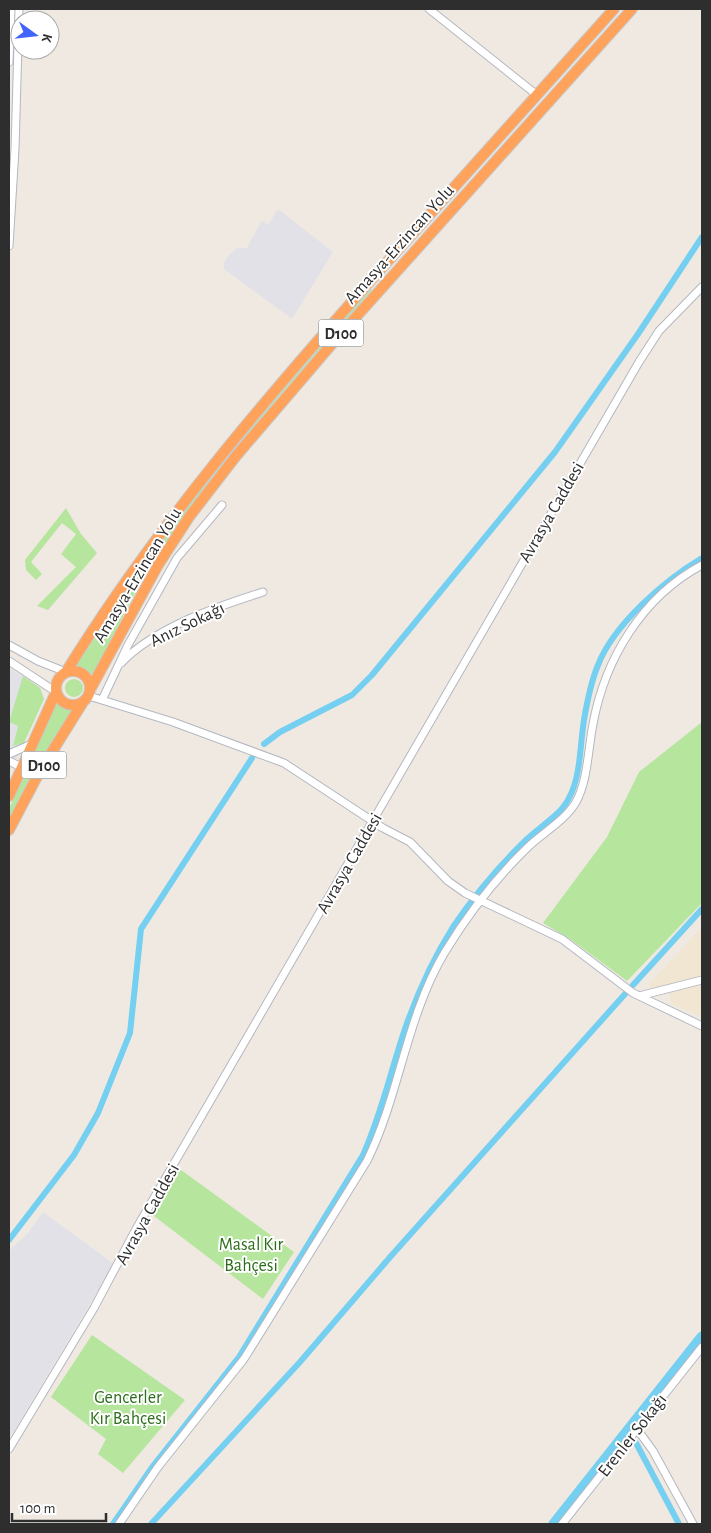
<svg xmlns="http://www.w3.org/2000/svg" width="711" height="1533" font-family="'Alegreya Sans',sans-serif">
  <rect width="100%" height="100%" fill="#efe9e1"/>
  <path fill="#e3e1e8" d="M 278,209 L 333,252 L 292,319 L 224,269 L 224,263 L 228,256 L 237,248 L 247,248 L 262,220 L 268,225 Z
    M 9,668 L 40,688 L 44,699 L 11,770 L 9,768 Z
    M 43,1212 L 114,1264 L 9,1439 L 9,1251 L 28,1233 Z"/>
  <path fill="#f0e6d1" d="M 702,928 L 702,1017 L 671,1004 L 669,987 L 649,989 L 649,984 Z"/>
  <path fill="#b6e59e" d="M 370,288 L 372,290 C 298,374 215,467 154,561 C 131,597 113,637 94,675 L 76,666 L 146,562 L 217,467 Z
    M 66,508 L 81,534 L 97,553 L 48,610 L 37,606 L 76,567 L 61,554 L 76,534 L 62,523 L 31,562 L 42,574 L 36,580 L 26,570 L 25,560 Z
    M 23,676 L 40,688 L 44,699 L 24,743 L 13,746 L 18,726 L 9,722 Z
    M65 688a9 9 0 1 1 18 0a9 9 0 1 1-18 0Z
    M 56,701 L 73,710 L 27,784 L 9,821 L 9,809 Z
    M 702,722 L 702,903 L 627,981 L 570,939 L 543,923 L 607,837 L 639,772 Z
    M 177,1167 L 294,1252 L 263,1299 L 150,1213 Z
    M 92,1335 L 185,1400 L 123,1473 L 98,1454 L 106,1439 L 51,1397 Z"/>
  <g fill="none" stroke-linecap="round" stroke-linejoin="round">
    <path stroke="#75cff0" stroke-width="6" d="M 264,744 L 280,732 L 352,695 L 372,675 L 555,452 L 638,334 L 702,237
      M 633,985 L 702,909
      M 9,1240 L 74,1155 L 98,1113 L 130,1033 L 141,929 L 252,758
      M 636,1443 L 679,1524
      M 113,1524 L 153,1466 L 239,1357 L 363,1155 C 382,1113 391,1069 406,1026 C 418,992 434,957 453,927 C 474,896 499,866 526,840 C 539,827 561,815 569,798 C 581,776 580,744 584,720 C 587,702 591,682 598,665 C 614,624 665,580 702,558
      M 151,1524 L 300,1362 L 391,1256 L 625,994"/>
    <path stroke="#75cff0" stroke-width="11" d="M 554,1524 L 702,1337"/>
    <defs>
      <path id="minor" d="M 429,9 L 537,95
        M 9,62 L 11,9
        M 9,246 L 15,149 L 19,9
        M 9,645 L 38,661 L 66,672
        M 9,661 L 56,692
        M 121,663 C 156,627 216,607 263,592
        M 89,696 L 173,722 L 284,763 L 383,828 L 410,842 L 448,881 L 465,893 L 562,939 L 633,993 L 702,1026
        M 102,700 L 128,645 L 177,558 L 222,505
        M 9,754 L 32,744
        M 9,761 L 21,767
        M 639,996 L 702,980
        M 637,1429 L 653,1451 L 693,1524
        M 9,1449 L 94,1308 L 136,1229 L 639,362 L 659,331 L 702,287
        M 119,1524 L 158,1467 L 244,1359 L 367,1161 C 400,1094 406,1017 445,952 C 467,916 496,878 527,848 C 542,833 565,821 576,802 C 588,780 588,749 593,724 C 605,659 642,597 702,565
        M 562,1524 L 702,1347"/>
      <path id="highway" d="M56 688a17 17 0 1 1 34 0a17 17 0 1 1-34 0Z
        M 66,672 C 158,523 272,391 389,260 C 464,177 539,93 614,9
        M 91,688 L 158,565 L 189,517 L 236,456 L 337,338 L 632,9
        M 9,796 L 56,692
        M 9,830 L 40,771 L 83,702"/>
    </defs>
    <use href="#minor" stroke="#b4b7c1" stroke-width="9"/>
    <use href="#highway" stroke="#c9c9c9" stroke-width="12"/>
    <use href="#minor" stroke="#fff" stroke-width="7"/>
    <use href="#highway" stroke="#ffa35c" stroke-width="10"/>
  </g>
  <g text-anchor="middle" stroke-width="4" stroke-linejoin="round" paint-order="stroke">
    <g fill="#fff" stroke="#6d6d6d" stroke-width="1">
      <rect x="318.5" y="319.5" width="45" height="27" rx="4"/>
      <rect x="21.5" y="751.5" width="45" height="27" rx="4"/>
    </g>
    <g font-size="16" font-weight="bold" fill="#2e2e2e">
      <text x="341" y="339">D100</text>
      <text x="44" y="771">D100</text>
    </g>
    <g font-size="18" fill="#2e2e2e" stroke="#fff">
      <text transform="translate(399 244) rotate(-48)" y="6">Amasya-Erzincan Yolu</text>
      <text transform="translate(551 512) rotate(-60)" y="6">Avrasya Caddesi</text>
      <text transform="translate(137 575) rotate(-59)" y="6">Amasya-Erzincan Yolu</text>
      <text transform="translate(187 624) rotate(-26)" y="6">Anız Sokağı</text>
      <text transform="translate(349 863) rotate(-60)" y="6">Avrasya Caddesi</text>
      <text transform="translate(147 1214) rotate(-61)" y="6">Avrasya Caddesi</text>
      <text transform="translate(632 1435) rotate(-52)" y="6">Erenler Sokağı</text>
    </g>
    <g font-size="18" fill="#2c6e1b" stroke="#fff">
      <text x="251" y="1250">Masal Kır<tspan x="251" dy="21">Bahçesi</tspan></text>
      <text x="128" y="1403">Gencerler<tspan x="128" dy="21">Kır Bahçesi</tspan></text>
    </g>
  </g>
  <rect width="711" height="1533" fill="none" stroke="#2e2e2e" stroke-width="20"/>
  <g transform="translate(35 35) rotate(105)"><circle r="24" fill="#ffffff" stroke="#ababab"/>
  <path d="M0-4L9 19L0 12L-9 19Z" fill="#4264fb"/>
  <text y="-8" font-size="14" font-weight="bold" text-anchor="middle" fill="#2e2e2e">K</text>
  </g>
  <path d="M12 1513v8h94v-8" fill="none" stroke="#2e2e2e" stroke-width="2.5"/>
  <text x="20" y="1513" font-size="15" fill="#2e2e2e" stroke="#ffffff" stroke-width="4" paint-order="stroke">100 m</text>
</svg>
